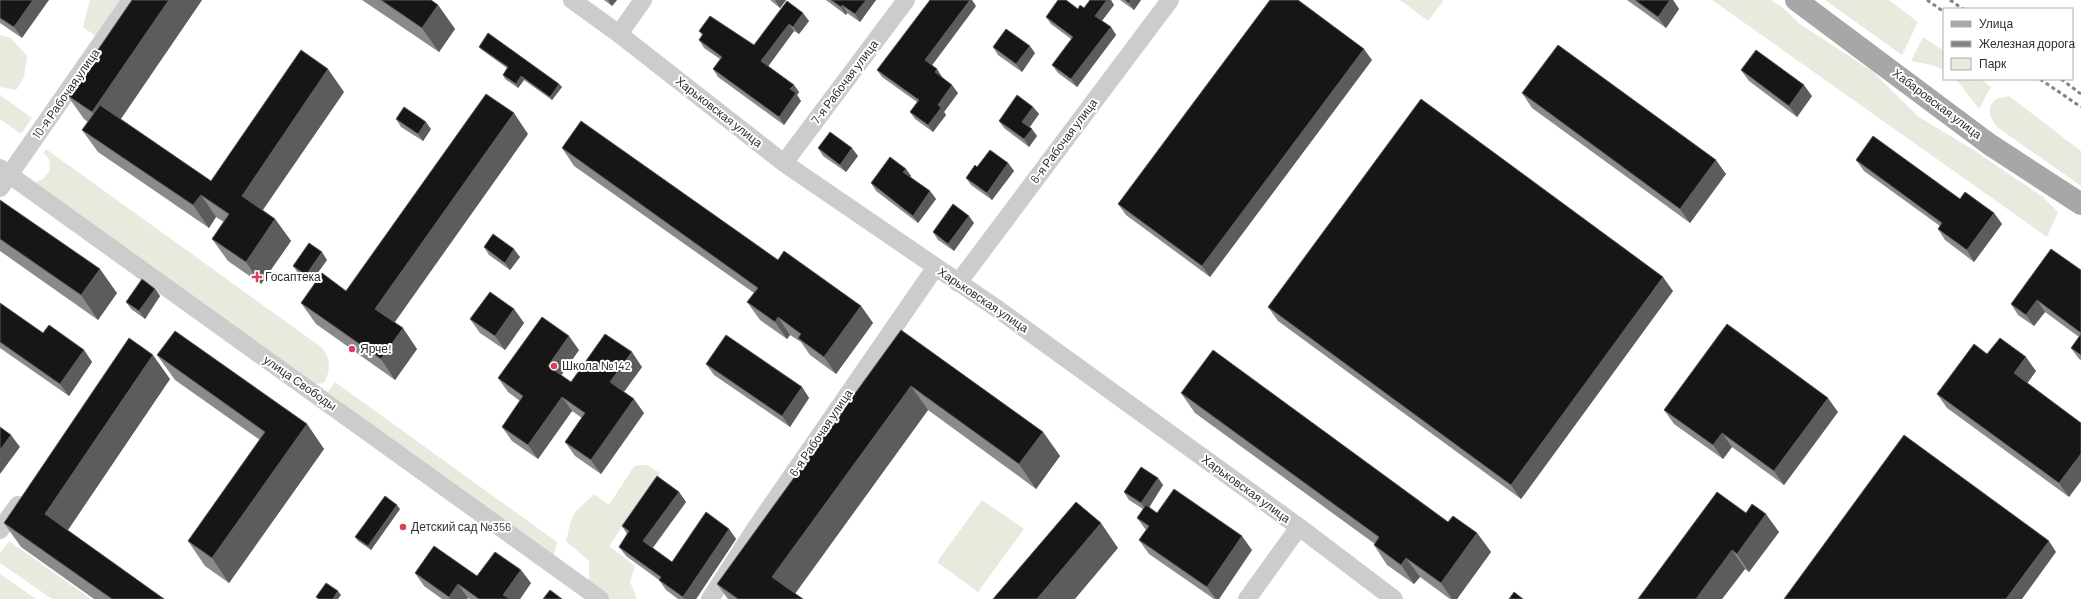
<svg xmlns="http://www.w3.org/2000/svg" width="2081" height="599" font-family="Barlow,sans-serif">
  <rect width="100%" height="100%" fill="#fff"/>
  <path fill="#e6ebde" d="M 90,0 L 121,0 L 97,37 L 83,27 Z
    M 1400,0 L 1444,0 L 1428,21 Z
    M 1712,0 L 1771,0 L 1782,7 L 1800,24 L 1872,71 L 1919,117 L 1972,149 L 2043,197 L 2058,212 L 2047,237 Z
    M 1825,0 L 1889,0 L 1918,22 L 1902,55 Z
    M 0,35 L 11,38 L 27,56 L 24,77 L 16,90 L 0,87 Z
    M 1923,37 L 1944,51 L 1944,70 L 1932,65 L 1911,61 Z
    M 1956,79 L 1981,79 L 1991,87 L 1979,109 Z
    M 0,95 L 32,118 L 21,134 L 0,119 Z
    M 2009,96 L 2081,151 L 2081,186 L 1997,127 L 1990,116 L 1990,106 L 1996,99 Z
    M 46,149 L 321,347 C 331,358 331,370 324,383 L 315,384 L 35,183 L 43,179 L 50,170 L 49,159 L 44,153 Z
    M 335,382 L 557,542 L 553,559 L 328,392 Z
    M 641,465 L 647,465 L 660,473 L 609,546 L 635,566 L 630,582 L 637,599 L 609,599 L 589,584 L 589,561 L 566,541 C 568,534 569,525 572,518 C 575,510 588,501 594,494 L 609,505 L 631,471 L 635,466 Z
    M 982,500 L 1024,529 L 978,592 L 937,562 Z
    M 9,541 L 91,599 L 52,599 L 0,563 L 0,553 Z
    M 0,574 L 36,599 L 0,599 Z"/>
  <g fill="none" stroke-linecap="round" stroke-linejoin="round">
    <path stroke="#ccc" stroke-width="18" d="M 572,0 L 619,34 L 784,163 L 999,310 L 1299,527 L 1394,599
      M 619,34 L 643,0
      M 784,163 L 906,0
      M 0,168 L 600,599
      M 0,188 L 131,0
      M 958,283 L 1170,0
      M 0,530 L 18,505
      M 710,599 L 755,529 L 935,268
      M 1247,599 L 1299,527"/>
    <path stroke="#a7a7a7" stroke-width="22" d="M 1796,0 L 1989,144 L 2081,204"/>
    <path stroke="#848484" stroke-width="3" stroke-dasharray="4 3" stroke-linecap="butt" d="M 1927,0 L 1944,12
      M 1950,0 L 1963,9
      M 2040,79 L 2081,107
      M 2061,79 L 2081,94"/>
  </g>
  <path fill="#8a8a8a" d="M 0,0 L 22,38 L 0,23 Z
    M 202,0 L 121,119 L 211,181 L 344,92 L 263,210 L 275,219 L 291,241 L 261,284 L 228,261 L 212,239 L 224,222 L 216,217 L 209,228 L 98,152 L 82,130 L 88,122 L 84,119 L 67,95 Z
    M 362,0 L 431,0 L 438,5 L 455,29 L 439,52 Z
    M 604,0 L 617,0 L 612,6 Z
    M 770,0 L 786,0 L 780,8 Z
    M 826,0 L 876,0 L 860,22 L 847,13 L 846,15 Z
    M 1120,0 L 1141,0 L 1134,10 Z
    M 1627,0 L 1673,0 L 1679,9 L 1666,28 Z
    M 787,1 L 809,21 L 799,34 L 794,31 L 768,66 L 794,85 L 799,92 L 797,95 L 801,101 L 784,125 L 718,77 L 713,69 L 720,59 L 704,48 L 699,40 L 702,35 L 699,31 L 754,45 Z
    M 1114,5 L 1102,21 L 1111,27 L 1116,35 L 1077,87 L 1058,73 L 1052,65 L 1071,39 L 1051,24 L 1046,17 L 1078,9 Z
    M 976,6 L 932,65 L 937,69 L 942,77 L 942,78 L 958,93 L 944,112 L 946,115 L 933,132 L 915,119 L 910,112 L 917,102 L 882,77 L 877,70 Z
    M 479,47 L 559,84 L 562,87 L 552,100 L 524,80 L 518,88 L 505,79 L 503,75 L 507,68 L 482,50 Z
    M 993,47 L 1035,53 L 1022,72 L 998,55 Z
    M 1372,60 L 1210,277 L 1126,215 L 1118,204 Z
    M 1741,70 L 1812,96 L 1797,117 L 1749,81 Z
    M 1522,93 L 1726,174 L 1690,223 L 1532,108 Z
    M 1033,107 L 1039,114 L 1030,127 L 1037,136 L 1029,147 L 1004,128 L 999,121 Z
    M 396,119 L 431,129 L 423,141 L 401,127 Z
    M 528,134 L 394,322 L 417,349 L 395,380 L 316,324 L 301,303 L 346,291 Z
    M 562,148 L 778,260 L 861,306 L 873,323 L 836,374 L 810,355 L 801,342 L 790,335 L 787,339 L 760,320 L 747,302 L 754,293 L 574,166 Z
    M 818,148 L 858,156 L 846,172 L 823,156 Z
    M 1856,160 L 1960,199 L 1994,213 L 2002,224 L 1974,262 L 1945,240 L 1938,229 L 1940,226 L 1864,171 Z
    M 1008,163 L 1014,171 L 992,200 L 971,185 L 966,178 L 977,167 Z
    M 906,169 L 911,176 L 910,177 L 930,191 L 936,199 L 918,223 L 876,191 L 871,183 Z
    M 0,200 L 117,293 L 98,320 L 0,251 Z
    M 974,223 L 954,251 L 938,240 L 933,232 Z
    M 484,247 L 520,257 L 510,270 L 489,255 Z
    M 327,260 L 311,282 L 298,273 L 293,266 Z
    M 2081,270 L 2081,360 L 2079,359 L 2071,348 L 2079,337 L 2045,312 L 2034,326 L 2018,315 L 2011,304 Z
    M 155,289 L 160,296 L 145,319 L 131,309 L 126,302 Z
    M 1673,291 L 1521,499 L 1278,321 L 1268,307 Z
    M 0,303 L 43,333 L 84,350 L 92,362 L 69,396 L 0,348 Z
    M 514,309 L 524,323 L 505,350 L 480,333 L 470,319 Z
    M 901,330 L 1043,432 L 1060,456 L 1036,489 L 928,410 L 795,594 L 803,599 L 728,599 L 717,584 Z
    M 579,350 L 561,375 L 571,382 L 642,367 L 624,392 L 644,413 L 601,474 L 575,456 L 565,442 L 582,418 L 572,411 L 538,459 L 512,441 L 502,427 L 520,401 L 508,392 L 498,378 Z
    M 1987,354 L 2036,371 L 2027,383 L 2069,497 L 1947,408 L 1937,394 Z
    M 157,355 L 307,424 L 324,449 L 229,583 L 205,566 L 188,541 L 260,440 L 175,380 Z
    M 706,364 L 802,387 L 809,398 L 790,427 L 714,375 Z
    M 170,379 L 67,530 L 164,599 L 94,599 L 21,547 L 4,523 Z
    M 1181,393 L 1448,522 L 1477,533 L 1491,552 L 1457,599 L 1450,599 L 1420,577 L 1414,584 L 1387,565 L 1374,545 L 1375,544 L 1195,413 Z
    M 1664,410 L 1838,412 L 1784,485 L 1732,447 L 1723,459 L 1674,424 Z
    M 1158,478 L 1163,485 L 1149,507 L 1157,513 L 1252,550 L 1219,599 L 1214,599 L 1149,554 L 1139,540 L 1146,530 L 1137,518 L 1143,509 L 1129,500 L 1124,492 Z
    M 679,492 L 686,502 L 653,548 L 672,562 L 729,529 L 736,539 L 696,599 L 678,599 L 666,590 L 659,580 L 626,556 L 619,547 L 627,534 L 622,526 Z
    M 400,509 L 371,550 L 358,541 L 355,537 Z
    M 1746,513 L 1779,532 L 1749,572 L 1745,569 L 1722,599 L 1638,599 Z
    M 415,573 L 477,576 L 531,583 L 520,599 L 470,599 L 468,598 L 467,599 L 442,599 L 424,586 Z"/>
  <path fill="#5c5c5c" d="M 33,0 L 49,0 L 22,38 L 14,27 Z
    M 169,0 L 202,0 L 109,136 L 92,112 Z
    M 608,0 L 617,0 L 612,6 Z
    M 775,0 L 786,0 L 780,8 Z
    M 866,0 L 876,0 L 860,22 L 855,14 Z
    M 970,0 L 972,0 L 976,6 L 930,68 L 925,60 Z
    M 1107,0 L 1111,0 L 1114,5 L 1100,23 L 1095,16 Z
    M 1130,0 L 1141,0 L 1134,10 L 1129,3 Z
    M 1670,0 L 1673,0 L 1679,9 L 1666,28 L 1658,17 Z
    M 438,5 L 455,29 L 439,52 L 422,28 Z
    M 842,5 L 847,13 L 846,15 L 841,7 Z
    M 803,13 L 809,21 L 799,34 L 793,27 Z
    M 789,24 L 794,31 L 767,68 L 761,61 Z
    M 1111,27 L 1116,35 L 1077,87 L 1071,79 Z
    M 1030,46 L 1035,53 L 1022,72 L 1016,64 Z
    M 1364,49 L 1372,60 L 1210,277 L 1202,266 Z
    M 328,69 L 344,92 L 257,218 L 242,196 Z
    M 937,69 L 942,77 L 940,80 L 935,72 Z
    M 521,76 L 524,80 L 518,88 L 516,84 Z
    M 559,84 L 562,87 L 552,100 L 550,97 Z
    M 794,85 L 799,92 L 797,95 L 801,101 L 784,125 L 779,117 L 790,89 Z
    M 952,85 L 958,93 L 944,112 L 946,115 L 933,132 L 928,125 L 938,105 Z
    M 1804,85 L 1812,96 L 1797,117 L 1789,106 Z
    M 1033,107 L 1039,114 L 1028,129 L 1022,122 Z
    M 514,113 L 528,134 L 390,329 L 375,309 Z
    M 426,122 L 431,129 L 423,141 L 418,134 Z
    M 1032,129 L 1037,136 L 1029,147 L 1024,139 Z
    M 852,148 L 858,156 L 846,172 L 840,165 Z
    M 1716,160 L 1726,174 L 1690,223 L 1680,209 Z
    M 1008,163 L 1014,171 L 992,200 L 987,193 Z
    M 906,169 L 911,176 L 909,179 L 903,172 Z
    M 930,191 L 936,199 L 918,223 L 913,216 Z
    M 201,195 L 216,217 L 209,228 L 193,205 Z
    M 1994,213 L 2002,224 L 1974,262 L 1967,250 Z
    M 969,216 L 974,223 L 954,251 L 948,244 Z
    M 275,219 L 291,241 L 261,284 L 246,262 Z
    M 514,249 L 520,257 L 510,270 L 505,263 Z
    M 322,252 L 327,260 L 311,282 L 306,275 Z
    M 100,269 L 117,293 L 98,320 L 81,295 Z
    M 1663,277 L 1673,291 L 1521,499 L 1511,485 Z
    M 155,289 L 160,296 L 145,319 L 139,311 Z
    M 2037,300 L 2045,312 L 2034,326 L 2026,315 Z
    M 861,306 L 873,323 L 836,374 L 824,357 Z
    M 514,309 L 524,323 L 505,350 L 495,336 Z
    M 778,317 L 790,335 L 787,339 L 775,322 Z
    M 403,328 L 417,349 L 395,380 L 381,359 Z
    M 569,336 L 579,350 L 558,380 L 548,366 Z
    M 84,350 L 92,362 L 69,396 L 60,384 Z
    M 632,352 L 642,367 L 620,397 L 610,382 Z
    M 153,355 L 170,379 L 62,539 L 45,514 Z
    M 2026,357 L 2036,371 L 2024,388 L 2014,373 Z
    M 911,386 L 928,410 L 791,599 L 772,577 Z
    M 802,387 L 809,398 L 790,427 L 782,416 Z
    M 562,397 L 572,411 L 538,459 L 528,445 Z
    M 1828,398 L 1838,412 L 1784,485 L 1774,471 Z
    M 634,399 L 644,413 L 601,474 L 591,460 Z
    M 307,424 L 324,449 L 229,583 L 212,558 Z
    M 1043,432 L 1060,456 L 1036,489 L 1019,464 Z
    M 1722,433 L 1732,447 L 1723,459 L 1713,445 Z
    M 11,435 L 20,447 L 0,474 L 0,450 Z
    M 2081,454 L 2081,481 L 2069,497 L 2059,483 Z
    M 1158,478 L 1163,485 L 1147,511 L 1141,503 Z
    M 679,492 L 686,502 L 650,551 L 643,541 Z
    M 397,505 L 400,509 L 371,550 L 368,546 Z
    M 1766,514 L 1779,532 L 1749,572 L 1737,554 Z
    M 1101,523 L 1118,548 L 1075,599 L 1037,599 Z
    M 729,529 L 736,539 L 696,599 L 685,599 L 683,597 Z
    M 1477,533 L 1491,552 L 1457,599 L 1452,599 L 1441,583 Z
    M 1242,536 L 1252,550 L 1219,599 L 1216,599 L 1207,587 Z
    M 2049,541 L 2056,552 L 2022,599 L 2006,599 Z
    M 1732,550 L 1745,569 L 1722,599 L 1696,599 Z
    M 1406,558 L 1420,577 L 1414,584 L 1401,565 Z
    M 521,570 L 531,583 L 520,599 L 506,599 L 503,595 Z
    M 458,584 L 468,598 L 467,599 L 450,599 L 449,597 Z
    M 338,591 L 341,595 L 338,599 L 333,599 Z"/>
  <path fill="#161616" stroke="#5c5c5c" d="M 0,0 L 33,0 L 14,27 L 0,18 Z
    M 132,0 L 169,0 L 92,112 L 67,95 Z
    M 381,0 L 431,0 L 438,5 L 422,28 Z
    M 831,0 L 866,0 L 855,14 L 842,5 L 841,7 Z
    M 930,0 L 970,0 L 925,60 L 937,69 L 935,72 L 952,85 L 938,105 L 941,108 L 928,125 L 910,112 L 919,100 L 877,70 Z
    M 1058,0 L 1066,0 L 1078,9 L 1080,5 L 1084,8 L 1090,0 L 1107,0 L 1095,16 L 1111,27 L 1071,79 L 1052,65 L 1073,37 L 1046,17 Z
    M 1125,0 L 1130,0 L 1129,3 Z
    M 1270,0 L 1298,0 L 1364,49 L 1202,266 L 1118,204 Z
    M 1635,0 L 1670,0 L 1658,17 Z
    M 787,1 L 803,13 L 793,27 L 789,24 L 761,61 L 794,85 L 790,89 L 796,93 L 779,117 L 713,69 L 722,57 L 699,40 L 703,34 L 699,31 L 710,16 L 754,45 Z
    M 1006,29 L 1030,46 L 1016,64 L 993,47 Z
    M 488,33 L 559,84 L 550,97 L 521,76 L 516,84 L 503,75 L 508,67 L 479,47 Z
    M 1558,45 L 1716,160 L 1680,209 L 1522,93 Z
    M 301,50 L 328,69 L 242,196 L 275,219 L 246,262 L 212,239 L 229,214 L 201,195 L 193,205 L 82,130 L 100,105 L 211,181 Z
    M 1756,50 L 1804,85 L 1789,106 L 1741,70 Z
    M 486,94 L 514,113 L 375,309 L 403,328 L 381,359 L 301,303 L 322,273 L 346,291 Z
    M 1017,95 L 1033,107 L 1022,122 L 1032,129 L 1024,139 L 999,121 Z
    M 1421,99 L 1663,277 L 1511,485 L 1268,307 Z
    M 404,107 L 426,122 L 418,134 L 396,119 Z
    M 581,121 L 778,260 L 784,251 L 861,306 L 824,357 L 798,338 L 801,334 L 778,317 L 775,322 L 747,302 L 758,288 L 562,148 Z
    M 830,132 L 852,148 L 840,165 L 818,148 Z
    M 1873,136 L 1960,199 L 1965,192 L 1994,213 L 1967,250 L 1938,229 L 1942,223 L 1856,160 Z
    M 990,150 L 1008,163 L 987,193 L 966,178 L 975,165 L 977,167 Z
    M 890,157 L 906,169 L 903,172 L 930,191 L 913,216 L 871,183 Z
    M 0,200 L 100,269 L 81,295 L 0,239 Z
    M 953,204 L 969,216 L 948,244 L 933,232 Z
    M 493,234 L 514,249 L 505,263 L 484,247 Z
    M 309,243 L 322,252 L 306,275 L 293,266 Z
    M 2051,249 L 2081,270 L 2081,333 L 2037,300 L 2026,315 L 2011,304 Z
    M 142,279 L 155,289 L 139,311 L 126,302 Z
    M 490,292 L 514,309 L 495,336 L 470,319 Z
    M 0,303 L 43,333 L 49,325 L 84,350 L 60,384 L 0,342 Z
    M 542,317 L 569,336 L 548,366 L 571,382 L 605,334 L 632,352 L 610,382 L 634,399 L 591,460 L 565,442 L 585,413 L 562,397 L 528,445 L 502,427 L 523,396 L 498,378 Z
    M 1727,324 L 1828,398 L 1774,471 L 1722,433 L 1713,445 L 1664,410 Z
    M 901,330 L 1043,432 L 1019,464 L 911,386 L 772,577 L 803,599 L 738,599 L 717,584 Z
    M 175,331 L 307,424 L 212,558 L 188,541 L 265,432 L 157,355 Z
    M 2081,334 L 2081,355 L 2071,348 Z
    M 726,335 L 802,387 L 782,416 L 706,364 Z
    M 129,338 L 153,355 L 45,514 L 164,599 L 112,599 L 4,523 Z
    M 2000,338 L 2026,357 L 2014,373 L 2081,423 L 2081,454 L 2059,483 L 1937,394 L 1974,344 L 1987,354 Z
    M 1213,350 L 1448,522 L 1453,516 L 1477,533 L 1441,583 L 1406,558 L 1401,565 L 1374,545 L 1379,537 L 1181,393 Z
    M 0,427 L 11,435 L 0,450 Z
    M 1904,435 L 2049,541 L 2006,599 L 1784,599 Z
    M 1141,467 L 1158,478 L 1141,503 L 1124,492 Z
    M 657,476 L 679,492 L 643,541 L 672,562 L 706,512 L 729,529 L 683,597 L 659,580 L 661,577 L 619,547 L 629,531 L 622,526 Z
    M 1174,489 L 1242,536 L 1207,587 L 1139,540 L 1149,526 L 1137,518 L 1146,505 L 1157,513 Z
    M 1717,492 L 1746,513 L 1752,504 L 1766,514 L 1737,554 L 1732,550 L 1696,599 L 1638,599 Z
    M 385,496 L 397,505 L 368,546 L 355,537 Z
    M 1076,502 L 1101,523 L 1037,599 L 993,599 Z
    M 434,546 L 477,576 L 495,552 L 521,570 L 503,595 L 510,599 L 479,599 L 458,584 L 449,597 L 415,573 Z
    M 326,583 L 338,591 L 333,599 L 319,599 L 316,597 Z
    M 550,590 L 562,599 L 543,599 Z
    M 1514,592 L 1523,599 L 1509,599 Z"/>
  <g fill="#d54259" stroke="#fff" stroke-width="1.5">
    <path d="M255 271h4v4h4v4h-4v4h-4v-4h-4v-4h4z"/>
    <circle cx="352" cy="349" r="4"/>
    <circle cx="554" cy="366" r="4"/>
    <circle cx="403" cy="527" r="4"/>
  </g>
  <g text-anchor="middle" stroke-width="4" stroke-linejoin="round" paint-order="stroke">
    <g font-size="12" fill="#2f2f2f" stroke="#fff">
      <text transform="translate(845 82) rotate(-53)" y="4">7-я Рабочая улица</text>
      <text transform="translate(66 94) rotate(-55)" y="4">10-я Рабочая улица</text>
      <text transform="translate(1937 104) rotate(37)" y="4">Хабаровская улица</text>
      <text transform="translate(719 112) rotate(38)" y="4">Харьковская улица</text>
      <text transform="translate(1064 141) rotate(-53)" y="4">6-я Рабочая улица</text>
      <text transform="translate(983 300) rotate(34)" y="4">Харьковская улица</text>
      <text transform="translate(300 383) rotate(35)" y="4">улица Свободы</text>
      <text transform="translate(821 433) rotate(-56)" y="4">6-я Рабочая улица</text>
      <text transform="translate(1246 489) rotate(36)" y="4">Харьковская улица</text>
    </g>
    <g font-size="12" fill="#2f2f2f" stroke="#fff" text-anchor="start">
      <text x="265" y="281">Госаптека</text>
      <text x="360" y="353">Ярче!</text>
      <text x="562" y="370">Школа №142</text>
      <text x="411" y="531">Детский сад №356</text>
    </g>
  </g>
  <rect x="1943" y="8" width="130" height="72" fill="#ffffff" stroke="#acacac"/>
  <rect x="1951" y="21" width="20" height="6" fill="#a7a7a7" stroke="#acacac"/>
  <text x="1979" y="28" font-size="12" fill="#2f2f2f">Улица</text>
  <rect x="1951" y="41" width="20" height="6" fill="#848484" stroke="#acacac"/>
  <text x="1979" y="48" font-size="12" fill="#2f2f2f">Железная дорога</text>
  <rect x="1951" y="58" width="20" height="12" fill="#e6ebde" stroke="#acacac"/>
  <text x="1979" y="68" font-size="12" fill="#2f2f2f">Парк</text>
</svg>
